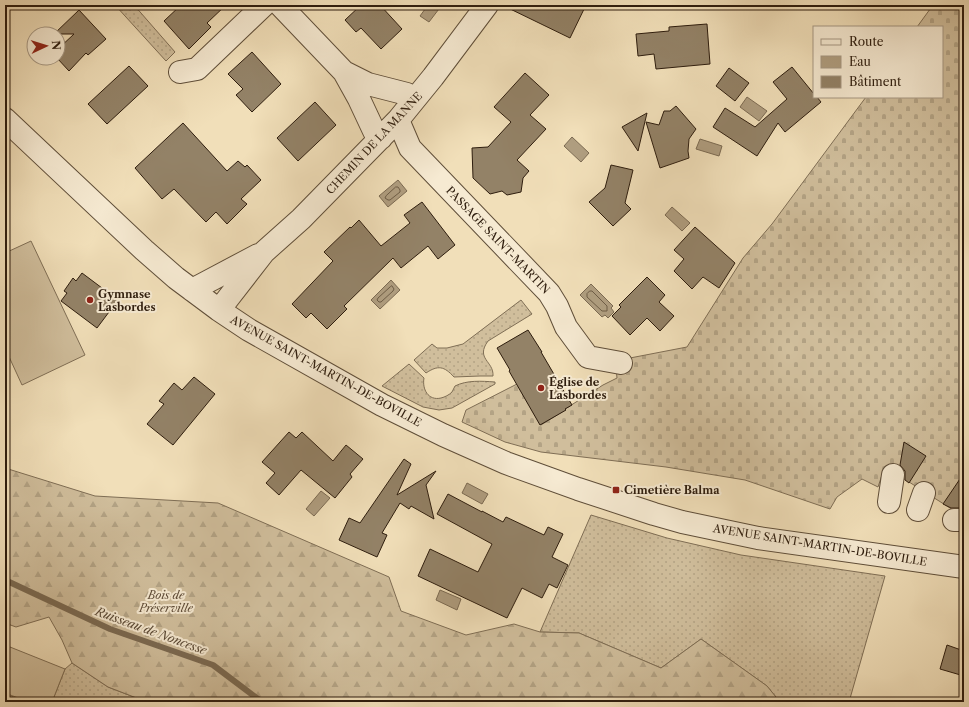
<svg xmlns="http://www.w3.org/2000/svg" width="969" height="707" font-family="'Libre Caslon Text',serif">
  <defs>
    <pattern id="grass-dots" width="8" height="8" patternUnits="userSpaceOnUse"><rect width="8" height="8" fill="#d0be9c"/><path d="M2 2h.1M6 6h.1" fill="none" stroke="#b3a385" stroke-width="1.8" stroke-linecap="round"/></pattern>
    <pattern id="forest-firs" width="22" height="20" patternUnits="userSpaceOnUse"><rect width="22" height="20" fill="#d0be9c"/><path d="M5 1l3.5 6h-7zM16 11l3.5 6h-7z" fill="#b3a385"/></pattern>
    <pattern id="cemetery-stones" width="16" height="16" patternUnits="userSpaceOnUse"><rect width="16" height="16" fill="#d0be9c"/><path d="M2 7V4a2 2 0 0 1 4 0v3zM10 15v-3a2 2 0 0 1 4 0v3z" fill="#b3a385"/></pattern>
  </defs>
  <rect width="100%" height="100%" fill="#f1dfb9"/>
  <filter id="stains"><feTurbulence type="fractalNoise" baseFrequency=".005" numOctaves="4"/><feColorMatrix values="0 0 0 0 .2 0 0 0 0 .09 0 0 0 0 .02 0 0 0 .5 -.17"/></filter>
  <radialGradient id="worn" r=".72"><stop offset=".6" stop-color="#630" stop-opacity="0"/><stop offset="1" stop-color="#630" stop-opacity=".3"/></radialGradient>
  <path fill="url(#grass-dots)" stroke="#7f6e55" d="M 115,5 L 134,5 L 175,52 L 166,61 Z
    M 521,300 L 532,314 L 488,341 C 475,359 494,361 493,376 L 480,376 L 454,377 C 444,366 438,365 426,373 L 414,360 L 432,344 L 437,348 L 447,348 L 463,344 Z
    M 409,364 L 424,378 C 422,389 428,401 441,398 C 445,397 449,395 452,392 C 453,390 454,388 455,386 C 467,380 481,381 495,382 L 495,384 L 452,408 L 439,410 L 423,407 L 382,386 Z
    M 591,515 L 667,538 L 741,555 L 885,576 L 849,702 L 780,702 L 767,686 L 701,639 L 661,668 L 579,633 L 540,632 Z
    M 72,663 L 108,687 L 147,702 L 52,702 L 65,669 Z
    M 5,694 L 29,702 L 5,702 Z"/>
  <path fill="url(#forest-firs)" stroke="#7f6e55" d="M 5,468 L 95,496 L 218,503 L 389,577 L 401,611 L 466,635 L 514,624 L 540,632 L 579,633 L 661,668 L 701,639 L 767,686 L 780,702 L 147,702 L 108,687 L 72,663 L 62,640 L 49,617 L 16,627 L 5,623 Z"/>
  <path fill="url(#cemetery-stones)" stroke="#7f6e55" d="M 933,5 L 964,5 L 964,503 L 958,513 L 898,475 L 882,475 L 878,487 L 862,479 L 837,497 L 830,509 L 745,480 L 666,467 L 541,452 L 505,442 L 462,422 L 466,410 L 517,384 L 541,425 L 565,410 L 565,409 L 603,385 L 617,378 L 616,368 L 630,358 L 687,347 L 743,258 L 772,224 L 866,97 L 942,97 L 942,27 L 917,27 Z"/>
  <path fill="#d0be9c" stroke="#7f6e55" d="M 31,241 L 85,355 L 22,385 L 5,348 L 5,253 Z
    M 5,645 L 65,669 L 52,702 L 29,702 L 5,693 Z"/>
  <path fill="#af9d7f" stroke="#7b6a52" d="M 428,5 L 442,5 L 429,22 L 420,16 Z
    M 747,97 L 767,111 L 759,121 L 740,107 Z
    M 572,137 L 589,153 L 581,162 L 564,146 Z
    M 700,139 L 722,146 L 719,156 L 696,149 Z
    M 398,180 L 407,191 L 388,207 L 379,196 Z
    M 672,207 L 690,223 L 682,231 L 665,215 Z
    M 391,280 L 400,290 L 380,309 L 371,300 Z
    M 591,284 L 613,306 L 611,308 L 614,312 L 608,318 L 605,315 L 602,317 L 580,295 Z
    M 467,483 L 488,494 L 482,504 L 462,493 Z
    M 321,491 L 330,498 L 314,516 L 306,509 Z
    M 440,590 L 461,599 L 457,610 L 436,600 Z"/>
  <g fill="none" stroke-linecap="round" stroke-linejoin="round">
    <path stroke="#6e5d46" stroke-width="1" d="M 396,187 L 398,187 L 400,190 L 400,192 L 390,200 L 388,200 L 385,198 L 386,196 Z
      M 392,286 L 394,289 L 393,291 L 381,302 L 379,302 L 377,300 L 378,298 L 390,287 Z
      M 590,291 L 592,291 L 607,306 L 607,311 L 602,311 L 587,297 L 587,294 Z"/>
    <path stroke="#7b6a52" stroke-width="6" d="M 5,580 L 110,629 L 213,665 L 262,702"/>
  </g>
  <path fill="#938267" stroke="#2e1d0e" d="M 181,5 L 226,5 L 207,23 L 211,27 L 189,49 L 164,21 Z
    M 361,5 L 380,5 L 402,29 L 381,49 L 361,28 L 356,32 L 345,20 Z
    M 502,5 L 586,5 L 570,38 Z
    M 79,10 L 106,39 L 88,55 L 86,53 L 69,71 L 57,58 L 58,58 L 58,49 L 74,34 L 54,34 Z
    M 707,24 L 710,64 L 656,69 L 654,54 L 638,56 L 636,34 L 669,31 L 669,27 Z
    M 252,52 L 281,84 L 252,112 L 236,95 L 243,89 L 228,74 Z
    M 129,66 L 148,86 L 107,124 L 88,104 Z
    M 792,67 L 814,94 L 814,97 L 817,97 L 821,102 L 785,132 L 778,123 L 757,156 L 713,127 L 725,108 L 755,127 L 787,99 L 773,82 Z
    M 729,68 L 749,83 L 735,101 L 716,86 Z
    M 525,73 L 549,95 L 530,115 L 546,129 L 517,160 L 529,171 L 523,178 L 521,192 L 507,195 L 502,191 L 490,194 L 473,178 L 472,148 L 488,147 L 511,122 L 494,107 Z
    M 315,102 L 336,125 L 298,161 L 277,138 Z
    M 676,106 L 696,129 L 689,139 L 688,151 L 689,158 L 660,168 L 646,122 L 659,125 L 664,111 L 670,111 Z
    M 647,113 L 638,151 L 622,127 Z
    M 183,123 L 227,171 L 238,161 L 245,167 L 247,165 L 261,180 L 241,199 L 247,204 L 227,224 L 216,212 L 206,222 L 174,189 L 162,199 L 135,168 Z
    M 611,165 L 633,170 L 625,203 L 631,209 L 613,226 L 589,202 L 605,188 Z
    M 422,202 L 455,245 L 438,259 L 428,246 L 401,268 L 393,258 L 344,306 L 347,309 L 327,329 L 311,313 L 306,318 L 292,304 L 333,261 L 324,252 L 350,227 L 351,228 L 359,220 L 381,246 L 410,223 L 404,215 Z
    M 695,227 L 735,263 L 719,288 L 703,277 L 692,289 L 674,271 L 684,259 L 674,250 Z
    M 82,273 L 118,300 L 97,328 L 61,301 L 67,293 L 64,291 L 73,278 L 76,281 Z
    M 647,277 L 665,295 L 659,302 L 674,316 L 660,331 L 647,318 L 630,335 L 612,316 L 621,307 L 619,305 Z
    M 528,330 L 542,352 L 541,352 L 572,405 L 565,409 L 566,410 L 540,425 L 509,371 L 510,370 L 497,348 Z
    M 194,377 L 215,394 L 173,445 L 147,424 L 164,404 L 159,401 L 174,383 L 182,390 Z
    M 289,432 L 296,438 L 302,432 L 333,461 L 346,445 L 363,459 L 350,474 L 352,477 L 335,498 L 301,470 L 279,495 L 266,483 L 275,473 L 262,462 Z
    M 904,442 L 926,456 L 909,483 L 905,480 L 905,471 L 900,465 Z
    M 404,459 L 411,464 L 397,495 L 436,471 L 426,485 L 434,519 L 411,506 L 409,509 L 400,503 L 382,533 L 387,535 L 377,557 L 339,540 L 349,518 L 360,523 Z
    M 964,473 L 964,503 L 961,508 L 951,508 L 943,504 Z
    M 448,494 L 482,512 L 482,511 L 503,522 L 506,517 L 544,535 L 548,527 L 563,534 L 552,557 L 568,565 L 557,588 L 549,584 L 542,598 L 522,588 L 507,618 L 418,576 L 430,549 L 478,572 L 492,544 L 437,514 Z
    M 947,645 L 964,651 L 964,676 L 940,669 Z"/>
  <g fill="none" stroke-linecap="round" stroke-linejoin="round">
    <defs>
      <path id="minor" d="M 280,5 L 344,72 L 359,99 L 374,131 L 381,138
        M 180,72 L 197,69 L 264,5
        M 344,72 L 368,84 L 407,94 L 414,100
        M 5,119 L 144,250 L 176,278 L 219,310 L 249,330 L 382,405 L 443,435 L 506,463 L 578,489 L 654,514 L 682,522 L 758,538 L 964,567
        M 398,120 L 410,148 L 549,293 L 557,306 L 566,327 L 588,357 L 621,363
        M 192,290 L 258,255
        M 219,310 L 264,252 L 301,219 L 398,120 L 433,77 L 487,5
        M 889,502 L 893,475
        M 918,510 L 924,493
        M 954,520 L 964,520"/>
    </defs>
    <use href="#minor" stroke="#5f4e39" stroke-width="24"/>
    <use href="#minor" stroke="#f6ead2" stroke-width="22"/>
  </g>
  <g fill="#8f2418" stroke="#f6ead2" stroke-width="1.5">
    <circle cx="90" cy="300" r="4"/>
    <circle cx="541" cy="388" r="4"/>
    <rect x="612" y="486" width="8" height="8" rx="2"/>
  </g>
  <g text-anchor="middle" stroke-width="4" stroke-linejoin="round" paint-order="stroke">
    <g font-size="11" fill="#2e1d0e" stroke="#f6ead2">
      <text transform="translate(374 143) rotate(-47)" y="4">CHEMIN DE LA MANNE</text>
      <text transform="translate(498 240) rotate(46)" y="4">PASSAGE SAINT-MARTIN</text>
      <text transform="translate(326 371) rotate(29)" y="4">AVENUE SAINT-MARTIN-DE-BOVILLE</text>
      <text transform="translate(820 545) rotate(9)" y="4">AVENUE SAINT-MARTIN-DE-BOVILLE</text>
    </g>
    <g font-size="11" font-weight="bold" fill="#2e1d0e" stroke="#f6ead2" text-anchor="start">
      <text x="98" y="298">Gymnase<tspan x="98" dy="13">Lasbordes</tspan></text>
      <text x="549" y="386">Église de<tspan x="549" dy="13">Lasbordes</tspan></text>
      <text x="624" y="494">Cimetière Balma</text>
    </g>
    <g font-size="11" font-style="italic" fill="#5f4d39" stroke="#f6ead2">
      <text x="166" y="599">Bois de<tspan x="166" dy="13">Préserville</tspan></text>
    </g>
    <g font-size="12" font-style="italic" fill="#5b4a36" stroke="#f6ead2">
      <text transform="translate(151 631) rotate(20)" y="4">Ruisseau de Noncesse</text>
    </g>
  </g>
  <rect width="969" height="707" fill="none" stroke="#f1dfb9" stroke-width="20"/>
  <rect x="6" y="6" width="957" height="695" fill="none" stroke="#2e1d0e" stroke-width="2"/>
  <rect x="10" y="10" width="949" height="687" fill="none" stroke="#2e1d0e"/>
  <rect x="813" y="26" width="130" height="72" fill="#f6ead2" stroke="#a69884"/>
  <rect x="821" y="39" width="20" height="6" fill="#f6ead2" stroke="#a69884"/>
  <text x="849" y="46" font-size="12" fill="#2e1d0e">Route</text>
  <rect x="821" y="56" width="20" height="12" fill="#af9d7f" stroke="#a69884"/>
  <text x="849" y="66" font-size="12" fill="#2e1d0e">Eau</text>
  <rect x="821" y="76" width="20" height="12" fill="#938267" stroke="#a69884"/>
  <text x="849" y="86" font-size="12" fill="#2e1d0e">Bâtiment</text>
  <g transform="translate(46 46) rotate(86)"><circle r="19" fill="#f6ead2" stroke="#a69884"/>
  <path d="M0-3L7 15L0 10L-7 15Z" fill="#8f2418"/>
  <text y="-6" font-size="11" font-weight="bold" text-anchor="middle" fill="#2e1d0e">N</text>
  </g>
  <rect width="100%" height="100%" filter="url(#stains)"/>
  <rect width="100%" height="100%" fill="url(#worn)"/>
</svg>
